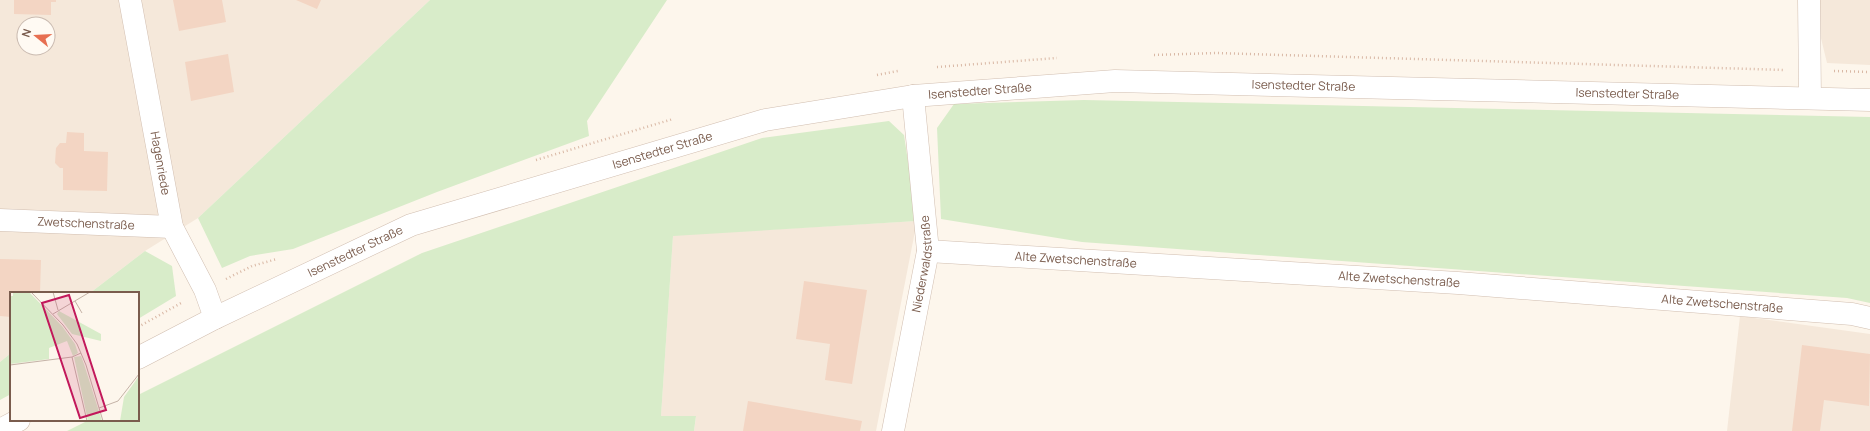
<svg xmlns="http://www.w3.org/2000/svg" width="1870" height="431" font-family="Manrope,sans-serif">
  <rect width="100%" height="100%" fill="#fdf6ec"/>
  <path fill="#f5e8da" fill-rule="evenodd" d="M 0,0 L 430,0 L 198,218 L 145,251 L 90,293 L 11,293 L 11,353 L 0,362 ZM 24,24 L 48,24 L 48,48 L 24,48 Z
    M 1818,0 L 1870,0 L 1870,65 L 1827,63 L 1819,30 Z
    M 917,221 L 876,431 L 694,431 L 696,417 L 661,416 L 673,235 Z
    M 1740,316 L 1870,334 L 1870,431 L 1727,431 Z"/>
  <path fill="#d8ecc9" d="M 430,0 L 667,0 L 587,121 L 589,136 L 437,192 L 293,249 L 250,256 L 222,268 L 198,218 Z
    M 1084,100 L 1870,117 L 1870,303 L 1847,298 L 1082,242 L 941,219 L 937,128 L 954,104 Z
    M 889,121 L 904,135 L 917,221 L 673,236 L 661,416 L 696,416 L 694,431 L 67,431 L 89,420 L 138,420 L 138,395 L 422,253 L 762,138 Z
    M 145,251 L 172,266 L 176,296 L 138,319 L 138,293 L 90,293 Z
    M 11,353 L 11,394 L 0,400 L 0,362 Z"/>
  <path fill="#f3d5c3" d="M 14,0 L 56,0 L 56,2 L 51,2 L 51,15 L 14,14 Z
    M 173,0 L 222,0 L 226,22 L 179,31 Z
    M 296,0 L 321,0 L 317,9 Z
    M 228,54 L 234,92 L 191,101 L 185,62 Z
    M 67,132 L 84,133 L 84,151 L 108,152 L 107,191 L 63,190 L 63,168 L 60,168 L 55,163 L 56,148 L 60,143 L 66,143 Z
    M 0,259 L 41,260 L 40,293 L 11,293 L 11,317 L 0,316 Z
    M 804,281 L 867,290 L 852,384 L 825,380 L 830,344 L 796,339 Z
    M 1802,345 L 1870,354 L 1869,406 L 1824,400 L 1820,431 L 1792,431 Z
    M 748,401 L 862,421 L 860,431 L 743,431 Z"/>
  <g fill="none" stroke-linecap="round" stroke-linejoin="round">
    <defs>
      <g id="minor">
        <path id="s1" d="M 130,0 L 172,227 L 205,290 L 215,318"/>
        <path d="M 1809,0 L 1810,98"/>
        <path id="s2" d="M 0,220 L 172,227"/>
        <path id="s3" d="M 928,251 L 1458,283 L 1852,314 L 1870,318"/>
        <path id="s4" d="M 893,431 L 928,251 L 913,96"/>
      </g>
      <g id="tertiary">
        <path id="s5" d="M 138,358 L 215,318 L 411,225 L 765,120 L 913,96 L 1115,81 L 1870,100"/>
        <path d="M 0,430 L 19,420"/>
      </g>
    </defs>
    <use href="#minor" stroke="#d1beb0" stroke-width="23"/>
    <use href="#tertiary" stroke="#d1beb0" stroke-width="23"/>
    <path stroke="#d9b8a5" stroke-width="2.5" stroke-dasharray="1 3" stroke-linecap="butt" d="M 1154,55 L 1215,53 L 1785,70
      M 937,67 L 1057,58
      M 1834,71 L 1870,72
      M 877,75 L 898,71
      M 536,160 L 673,119
      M 226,279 L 252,266 L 277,259
      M 138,327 L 183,302"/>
    <use href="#minor" stroke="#fff" stroke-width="22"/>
    <use href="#tertiary" stroke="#fff" stroke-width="22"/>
  </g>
  <g text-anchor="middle" stroke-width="3.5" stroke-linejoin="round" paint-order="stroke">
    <g font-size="12" fill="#7a5c4d" stroke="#fffaf3">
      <text dy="4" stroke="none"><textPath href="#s5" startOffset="1214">Isenstedter Straße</textPath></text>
      <text dy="4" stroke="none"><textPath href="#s5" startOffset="890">Isenstedter Straße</textPath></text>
      <text dy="4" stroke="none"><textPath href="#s5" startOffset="1538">Isenstedter Straße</textPath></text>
      <text dy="4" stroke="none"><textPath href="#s5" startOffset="566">Isenstedter Straße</textPath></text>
      <text dy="4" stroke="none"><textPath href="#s1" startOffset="166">Hagenriede</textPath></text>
      <text dy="4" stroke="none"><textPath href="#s2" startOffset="86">Zwetschenstraße</textPath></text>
      <text dy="4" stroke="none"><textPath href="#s5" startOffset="242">Isenstedter Straße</textPath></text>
      <text dy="4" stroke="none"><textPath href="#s3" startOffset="148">Alte Zwetschenstraße</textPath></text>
      <text dy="4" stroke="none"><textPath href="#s4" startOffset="170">Niederwaldstraße</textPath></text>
      <text dy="4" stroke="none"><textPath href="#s3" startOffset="472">Alte Zwetschenstraße</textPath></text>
      <text dy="4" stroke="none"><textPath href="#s3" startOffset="796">Alte Zwetschenstraße</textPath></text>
    </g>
  </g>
  <g transform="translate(10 292)">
    <rect width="129" height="129" fill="#fdf6ec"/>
    <path d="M 3,0 L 19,0 L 52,34 L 65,52 L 68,61 L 63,64 L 57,49 L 39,56 L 39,67 L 0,72 L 0,4 L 3,4 ZM 49,19 L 91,42 L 91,49 L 62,42 L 47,22 ZM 71,64 L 74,72 L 92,129 L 78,129 L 64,65 ZM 129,84 L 129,129 L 110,129 L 114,105 Z" fill="#d8ecc9"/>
    <path fill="none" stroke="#c5b3a7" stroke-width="1" d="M 21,0 L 53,33 L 67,52 L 76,73 L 93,129M 43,0 L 48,18M 65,9 L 72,21M 43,22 L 80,0M 62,65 L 77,129M 0,73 L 62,65 L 71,61M 89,116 L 108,109 L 129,82"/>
    <path fill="#c2185b" fill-opacity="0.15" stroke="#c2185b" stroke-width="2" d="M 59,3 L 96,118 L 70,126 L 32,11 Z"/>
    <rect width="129" height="129" fill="none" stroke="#7a5c4d" stroke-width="2"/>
  </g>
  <g transform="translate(36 36) rotate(288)"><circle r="19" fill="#fffaf3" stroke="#cabbb1"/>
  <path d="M0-3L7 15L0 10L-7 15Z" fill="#e76f51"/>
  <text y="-6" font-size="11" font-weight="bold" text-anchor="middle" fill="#7a5c4d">N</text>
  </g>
</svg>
